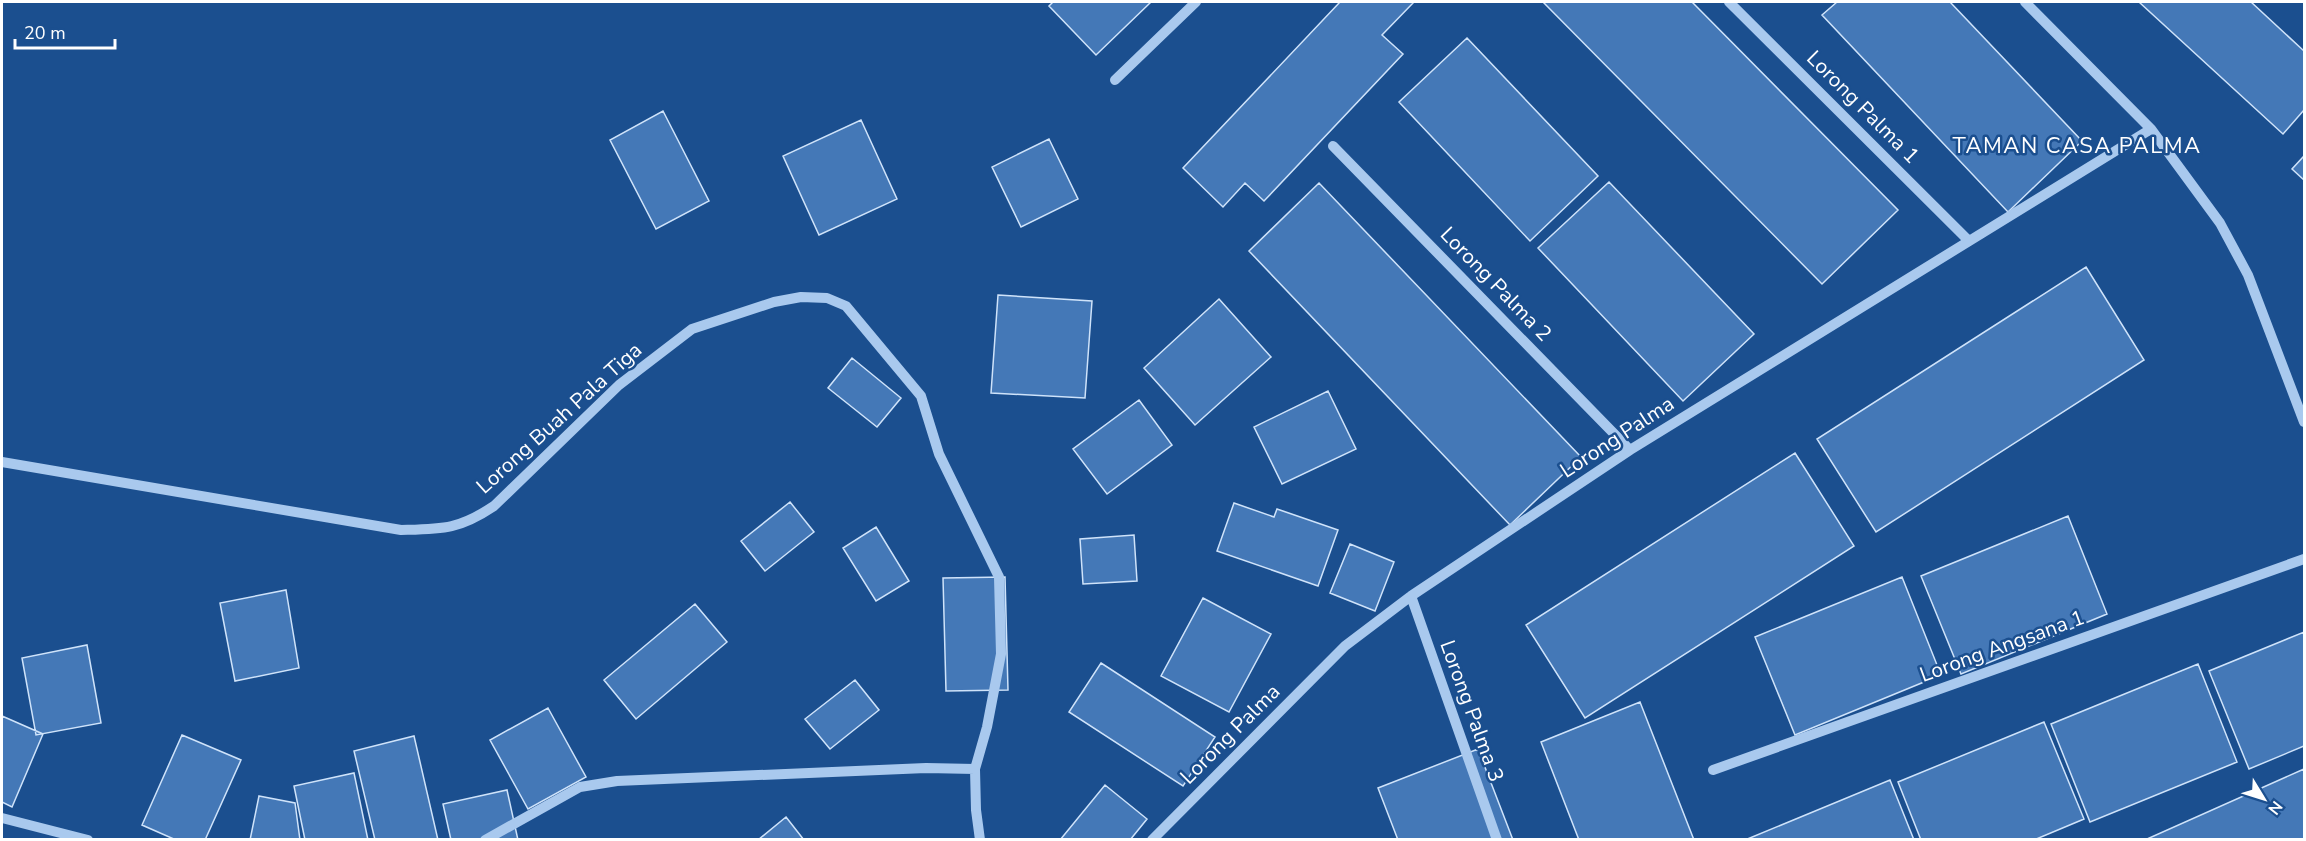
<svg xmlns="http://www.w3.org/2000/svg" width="2306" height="841" font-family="'Nunito Sans',sans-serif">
  <rect width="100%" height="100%" fill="#1b4f8f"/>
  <path fill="#4478b7" stroke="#cfe3fa" stroke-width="1.5" d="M 1053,2 L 1151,2 L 1096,55 L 1049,6 Z
    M 1340,2 L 1411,2 L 1413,3 L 1382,35 L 1403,54 L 1264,201 L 1245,183 L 1223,207 L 1183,168 Z
    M 1543,2 L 1692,2 L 1898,210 L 1822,284 Z
    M 1837,2 L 1950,2 L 2082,141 L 2008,212 L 1822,15 Z
    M 2139,2 L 2251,2 L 2304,51 L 2304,110 L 2283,134 Z
    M 1467,38 L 1598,176 L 1530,241 L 1399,102 Z
    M 663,111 L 709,201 L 656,229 L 610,140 Z
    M 861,120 L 897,199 L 819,235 L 783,156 Z
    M 1049,139 L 1078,199 L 1021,227 L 992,167 Z
    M 2304,156 L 2304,180 L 2292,169 Z
    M 1609,182 L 1754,334 L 1683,401 L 1538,248 Z
    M 1319,183 L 1581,457 L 1510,525 L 1249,251 Z
    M 2086,267 L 2144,360 L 1876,532 L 1817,439 Z
    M 998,295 L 1092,301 L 1085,398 L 991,393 Z
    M 1219,299 L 1271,357 L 1195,425 L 1144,368 Z
    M 852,358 L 901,398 L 877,427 L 828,388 Z
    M 1328,391 L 1356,449 L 1282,484 L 1254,427 Z
    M 1139,400 L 1172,445 L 1107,494 L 1073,449 Z
    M 1795,453 L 1854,546 L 1585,718 L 1526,625 Z
    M 790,502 L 814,532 L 765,571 L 741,541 Z
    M 1234,503 L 1274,517 L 1277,509 L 1338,530 L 1318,586 L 1217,551 Z
    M 2068,516 L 2107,614 L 1961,674 L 1921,576 Z
    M 876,527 L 909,581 L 876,601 L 843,548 Z
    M 1134,535 L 1137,581 L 1083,584 L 1080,539 Z
    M 1350,544 L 1394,562 L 1375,611 L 1330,593 Z
    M 1005,577 L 1008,690 L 946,691 L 943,578 Z
    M 1902,577 L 1941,675 L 1795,735 L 1755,637 Z
    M 286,590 L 299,668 L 235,681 L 220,603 Z
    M 1203,598 L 1271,634 L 1229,712 L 1161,676 Z
    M 695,604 L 727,642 L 636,719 L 604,680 Z
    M 2304,632 L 2304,746 L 2249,769 L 2209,671 Z
    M 87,645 L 101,723 L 36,735 L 22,658 Z
    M 1101,663 L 1215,737 L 1183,786 L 1069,712 Z
    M 2198,664 L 2237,762 L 2090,822 L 2051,724 Z
    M 855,680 L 879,710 L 830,749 L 805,719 Z
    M 1640,702 L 1694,840 L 1579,840 L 1541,742 Z
    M 548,708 L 586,777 L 528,809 L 490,740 Z
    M 2,716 L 43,734 L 12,807 L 2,802 Z
    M 2044,722 L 2084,819 L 2034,840 L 1921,840 L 1898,782 Z
    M 182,735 L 241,760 L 205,840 L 176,840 L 142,825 Z
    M 414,736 L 438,840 L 375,840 L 354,751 Z
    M 1478,749 L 1513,840 L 1398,840 L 1378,788 Z
    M 2304,769 L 2304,840 L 2148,840 L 2147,839 Z
    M 354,773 L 368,840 L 305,840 L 294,786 Z
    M 1890,780 L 1914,840 L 1745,840 Z
    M 1105,785 L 1147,819 L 1130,840 L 1060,840 Z
    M 507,790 L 518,840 L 451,840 L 443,804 Z
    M 259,796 L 295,803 L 300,840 L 250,840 Z
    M 786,817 L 804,840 L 758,840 Z"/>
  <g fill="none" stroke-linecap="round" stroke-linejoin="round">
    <path stroke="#a9c9ee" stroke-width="10" d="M 1729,2 L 1969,241
      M 2025,2 L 2151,129 L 2220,223 L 2248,275 L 2304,422
      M 1115,80 L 1196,2
      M 1333,146 L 1630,450
      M 2,462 L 401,530 C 442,529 458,530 494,506 L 619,385 L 692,329 L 774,302 L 801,297 L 827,298 L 846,306 L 921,396 L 939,454 L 999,577 L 1001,654 L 987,727 L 975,769 L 976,810 L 980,840
      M 1411,596 L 1497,840
      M 1713,770 L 2304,559
      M 2,818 L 88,840
      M 485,840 L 580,787 L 617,781 L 926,768 L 975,769
      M 1152,840 L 1345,646 L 1411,596 L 1630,450 L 2151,129"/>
  </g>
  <g text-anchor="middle" stroke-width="5" stroke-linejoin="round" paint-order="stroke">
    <g font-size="21" fill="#fff" stroke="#1b4f8f">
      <text transform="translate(1863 107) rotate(45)" y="7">Lorong Palma 1</text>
      <text transform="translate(1496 284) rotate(46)" y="7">Lorong Palma 2</text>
      <text transform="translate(559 418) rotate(-42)" y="7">Lorong Buah Pala Tiga</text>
      <text transform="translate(1617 437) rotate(-33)" y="7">Lorong Palma</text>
      <text transform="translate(2002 646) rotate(-20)" y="7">Lorong Angsana 1</text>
      <text transform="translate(1472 711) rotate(70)" y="7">Lorong Palma 3</text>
      <text transform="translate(1230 734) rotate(-45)" y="7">Lorong Palma</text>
    </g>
    <g font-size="22" letter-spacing="1.5" fill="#fff" stroke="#1b4f8f">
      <text x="2077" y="153">TAMAN CASA PALMA</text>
    </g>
  </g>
  <rect width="2306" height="841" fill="none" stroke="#ffffff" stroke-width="6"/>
  <g transform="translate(2264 799) rotate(128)" stroke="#1b4f8f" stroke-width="4.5" paint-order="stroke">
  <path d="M0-4.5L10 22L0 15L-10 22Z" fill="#ffffff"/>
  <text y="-9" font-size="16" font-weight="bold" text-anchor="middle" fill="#ffffff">N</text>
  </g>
  <path d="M15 39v9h100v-9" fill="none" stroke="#ffffff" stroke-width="3"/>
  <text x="24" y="39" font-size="18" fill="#ffffff" stroke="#1b4f8f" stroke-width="4.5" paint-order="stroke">20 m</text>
</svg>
